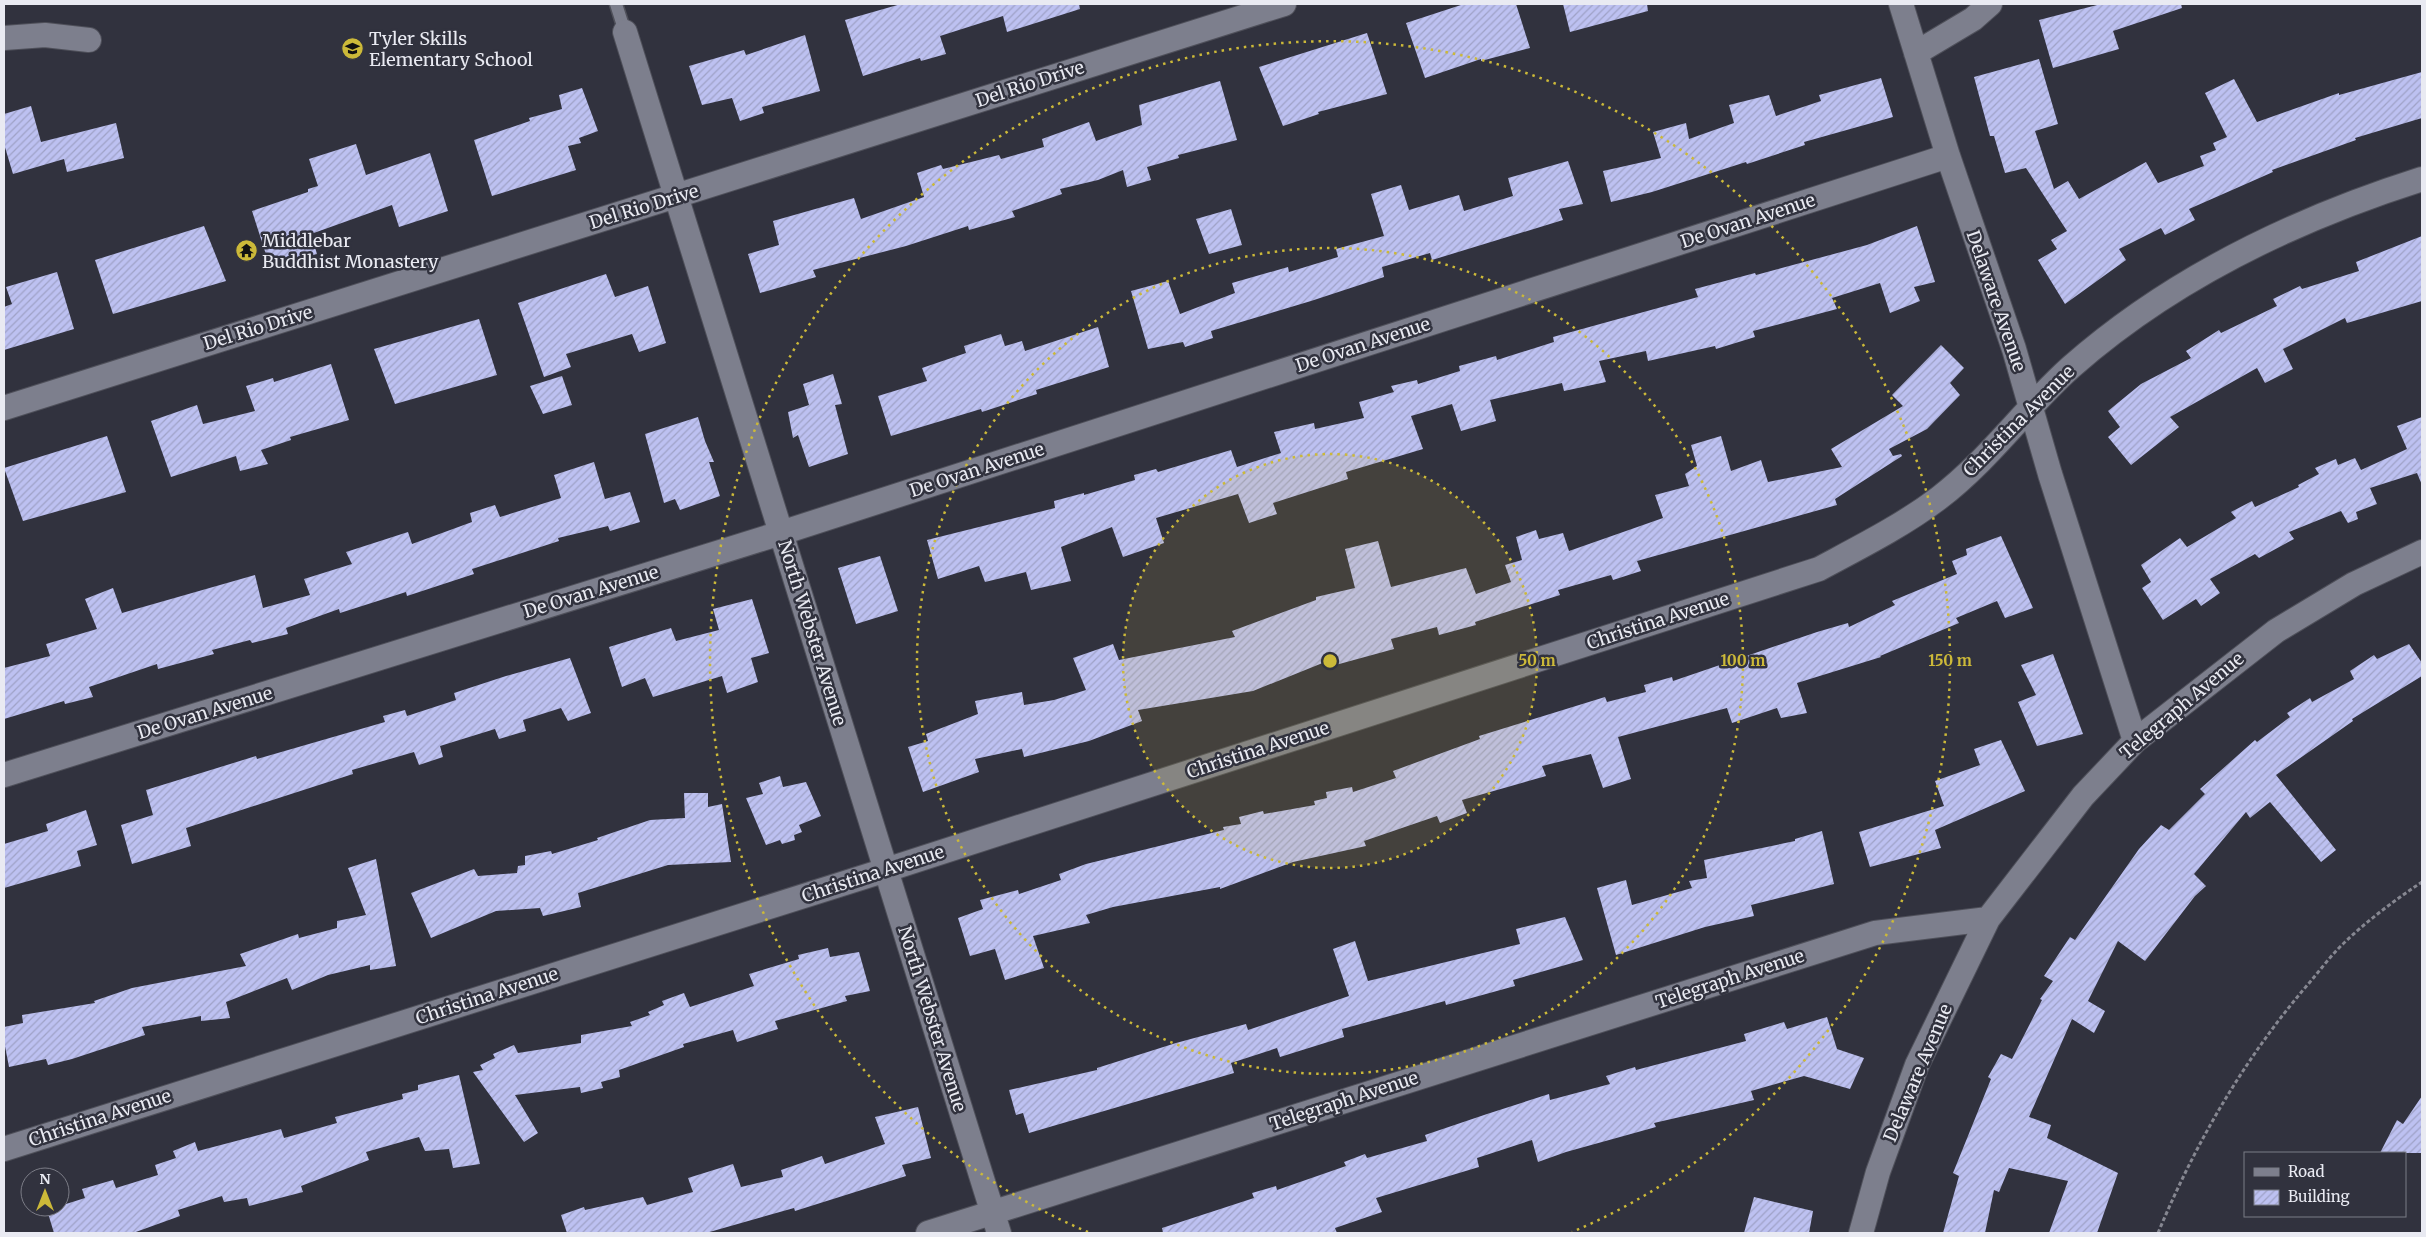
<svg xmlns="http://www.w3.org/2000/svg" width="2426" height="1237" font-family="Merriweather,serif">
  <defs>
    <pattern id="building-hatch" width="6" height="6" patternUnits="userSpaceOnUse" patternTransform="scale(1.25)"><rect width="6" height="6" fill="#bdc1f1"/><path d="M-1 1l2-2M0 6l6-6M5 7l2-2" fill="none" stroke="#9fa2c7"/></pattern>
  </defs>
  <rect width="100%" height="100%" fill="#31323e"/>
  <path fill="url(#building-hatch)" d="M 901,4 L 1079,4 L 1080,9 L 1007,32 L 1003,16 L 940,36 L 946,54 L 921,61 L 920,58 L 863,76 L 845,20 Z
    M 1464,4 L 1516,4 L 1530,48 L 1481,61 L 1481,59 L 1425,78 L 1406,23 Z
    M 1563,4 L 1647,4 L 1648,11 L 1570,32 Z
    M 2101,4 L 2181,4 L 2182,8 L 2113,31 L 2119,49 L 2053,68 L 2039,20 Z
    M 1367,33 L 1387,94 L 1318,112 L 1319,114 L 1283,126 L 1259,67 Z
    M 805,35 L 820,91 L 762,107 L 764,113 L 740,121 L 732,98 L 702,105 L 689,66 L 744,50 L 746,55 Z
    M 2039,59 L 2058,124 L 2035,131 L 2054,189 L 2068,181 L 2079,199 L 2146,162 L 2158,183 L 2204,166 L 2200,156 L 2216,150 L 2213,143 L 2227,137 L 2205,93 L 2234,79 L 2257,122 L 2339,93 L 2339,95 L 2422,72 L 2422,118 L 2355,138 L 2356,140 L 2272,170 L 2273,172 L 2189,209 L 2195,220 L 2165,235 L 2161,228 L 2119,249 L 2126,260 L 2065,304 L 2038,260 L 2057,249 L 2051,240 L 2067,231 L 2026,168 L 2005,173 L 1994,136 L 1990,136 L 1974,77 Z
    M 1881,78 L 1893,117 L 1804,142 L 1805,145 L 1747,164 L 1746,162 L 1652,192 L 1611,202 L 1603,171 L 1661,158 L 1653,132 L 1686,123 L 1689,139 L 1734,123 L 1729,105 L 1769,95 L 1776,116 L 1821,101 L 1819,95 Z
    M 1220,81 L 1237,140 L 1178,155 L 1179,158 L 1147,167 L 1151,180 L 1127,187 L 1123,170 L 1098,180 L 1060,189 L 1062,194 L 1012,211 L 1015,217 L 969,230 L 968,226 L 906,246 L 813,270 L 816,277 L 760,293 L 748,254 L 779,245 L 773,221 L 854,198 L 861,219 L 924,197 L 917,173 L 941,165 L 943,169 L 999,155 L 1001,159 L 1044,147 L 1042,139 L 1089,122 L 1096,141 L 1142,125 L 1139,105 Z
    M 582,88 L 598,131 L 579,138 L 581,143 L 568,146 L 576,170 L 492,196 L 474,140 L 530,121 L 529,118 L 562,109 L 559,95 Z
    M 31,106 L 41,142 L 116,123 L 124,158 L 67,172 L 64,159 L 13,174 L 4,144 L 4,114 Z
    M 356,144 L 366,175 L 430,153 L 448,211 L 399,227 L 392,205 L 311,234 L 317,254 L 270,267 L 252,211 L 308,192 L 308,189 L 318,186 L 309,159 Z
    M 1568,161 L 1583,204 L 1559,209 L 1563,220 L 1432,260 L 1430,253 L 1382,267 L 1384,277 L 1311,301 L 1211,331 L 1213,338 L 1185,347 L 1183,342 L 1148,349 L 1131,291 L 1168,281 L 1180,314 L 1235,293 L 1232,283 L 1288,267 L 1289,272 L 1338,257 L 1336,249 L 1384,236 L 1371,194 L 1401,185 L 1409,210 L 1459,195 L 1464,211 L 1513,196 L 1508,178 Z
    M 1231,209 L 1242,245 L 1209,254 L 1196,219 Z
    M 204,226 L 226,281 L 113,314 L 95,260 Z
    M 1917,226 L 1935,282 L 1914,287 L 1920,301 L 1890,313 L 1880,283 L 1832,298 L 1837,309 L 1753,331 L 1755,337 L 1716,349 L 1715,346 L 1648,361 L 1646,351 L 1599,361 L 1606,382 L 1564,391 L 1562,383 L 1490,400 L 1496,421 L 1461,431 L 1452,404 L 1411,416 L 1423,449 L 1346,472 L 1348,479 L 1273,503 L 1277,514 L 1249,523 L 1238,494 L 1156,518 L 1164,543 L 1123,557 L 1112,527 L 1061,547 L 1071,581 L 1031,590 L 1026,572 L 985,582 L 979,566 L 938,579 L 927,540 L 1055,508 L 1054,501 L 1084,493 L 1084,495 L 1135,480 L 1134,475 L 1156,469 L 1158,472 L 1231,450 L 1237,467 L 1281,453 L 1274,432 L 1314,423 L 1315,429 L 1364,418 L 1359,402 L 1394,392 L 1391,386 L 1417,380 L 1418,384 L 1460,371 L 1459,366 L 1496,356 L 1497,360 L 1554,342 L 1553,337 L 1698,297 L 1695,289 L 1755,273 L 1756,275 L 1867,245 Z
    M 2422,236 L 2422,301 L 2347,323 L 2345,318 L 2283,349 L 2293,369 L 2265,383 L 2257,368 L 2170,417 L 2179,427 L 2131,465 L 2108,437 L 2120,427 L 2108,411 L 2141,384 L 2191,358 L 2186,351 L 2219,330 L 2221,333 L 2277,306 L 2273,299 L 2300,286 L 2302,289 L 2359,271 L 2356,262 Z
    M 57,272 L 74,329 L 4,350 L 4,307 L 12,304 L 6,287 Z
    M 606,274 L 615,297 L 648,286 L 666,343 L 639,352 L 632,334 L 566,354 L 571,367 L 544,377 L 518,303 Z
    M 479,319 L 497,375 L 395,404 L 374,349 Z
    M 1098,327 L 1109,367 L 1036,390 L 1037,394 L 982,412 L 981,409 L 891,436 L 878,396 L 927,381 L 922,368 L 966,353 L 964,346 L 1001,334 L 1005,346 L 1022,341 L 1025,351 Z
    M 1941,345 L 1964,368 L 1950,383 L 1960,395 L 1927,429 L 1889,449 L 1893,456 L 1901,454 L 1902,456 L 1835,499 L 1837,505 L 1637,561 L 1641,571 L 1613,580 L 1611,575 L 1558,590 L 1560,595 L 1475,622 L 1476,625 L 1439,635 L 1437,627 L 1391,639 L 1394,649 L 1332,666 L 1330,660 L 1253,691 L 1138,710 L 1142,721 L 1089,741 L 1024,757 L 1022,749 L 975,759 L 979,772 L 923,792 L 908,747 L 928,741 L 926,734 L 978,714 L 975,701 L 1022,692 L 1024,705 L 1054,700 L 1086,690 L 1073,658 L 1113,644 L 1119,660 L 1235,637 L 1232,631 L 1316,600 L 1316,597 L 1355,588 L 1345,549 L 1378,541 L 1391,587 L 1466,568 L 1476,594 L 1511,582 L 1505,565 L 1522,560 L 1516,537 L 1536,530 L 1539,539 L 1563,533 L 1569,551 L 1663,518 L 1655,495 L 1689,486 L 1685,474 L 1697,466 L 1691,445 L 1721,436 L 1731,471 L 1761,460 L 1768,482 L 1842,467 L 1831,449 L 1903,406 L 1892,395 Z
    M 331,364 L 349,420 L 290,437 L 291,440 L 261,450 L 268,464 L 240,471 L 236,456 L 171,477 L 151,421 L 197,405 L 203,424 L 255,411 L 246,386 L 273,378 L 274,382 Z
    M 833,374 L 842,404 L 835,405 L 848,454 L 809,467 L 798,435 L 793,438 L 788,412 L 809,405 L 803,384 Z
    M 562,376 L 572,405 L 543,414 L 530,386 Z
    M 698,417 L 705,441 L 714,462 L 709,462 L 720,496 L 680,510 L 675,499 L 664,503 L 645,434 Z
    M 2422,417 L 2422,485 L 2417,473 L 2370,488 L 2377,504 L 2356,512 L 2358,519 L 2348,523 L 2341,511 L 2289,532 L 2294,539 L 2259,558 L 2255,554 L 2210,579 L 2220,593 L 2201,606 L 2196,599 L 2163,620 L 2142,588 L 2151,582 L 2141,565 L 2180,538 L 2187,547 L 2236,518 L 2231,512 L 2252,501 L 2255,507 L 2299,487 L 2298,485 L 2319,474 L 2315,468 L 2336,459 L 2338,465 L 2355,458 L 2361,470 L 2407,449 L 2397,426 Z
    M 107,436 L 126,492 L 23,521 L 4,468 Z
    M 594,462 L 605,499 L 630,492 L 640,522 L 610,531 L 608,526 L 558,538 L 559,541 L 472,569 L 474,574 L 407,596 L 406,592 L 340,613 L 339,609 L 286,628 L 288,634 L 252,643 L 250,640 L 212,650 L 214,654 L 158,669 L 157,664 L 89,687 L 93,697 L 65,704 L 64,701 L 4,719 L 4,668 L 50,656 L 46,644 L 97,629 L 85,599 L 113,588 L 122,613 L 255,575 L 263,608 L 310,595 L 304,579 L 352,564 L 346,552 L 408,532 L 412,544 L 472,522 L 470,513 L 495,505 L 500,517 L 561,498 L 554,475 Z
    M 2001,536 L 2033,608 L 2005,618 L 1997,601 L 1956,618 L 1959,623 L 1880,656 L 1881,657 L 1797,683 L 1807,713 L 1781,718 L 1777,708 L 1732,723 L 1727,708 L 1618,737 L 1631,779 L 1603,788 L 1591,754 L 1542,766 L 1546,776 L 1462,800 L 1467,813 L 1440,823 L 1437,816 L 1364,841 L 1366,846 L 1293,862 L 1220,889 L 1220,887 L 1113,907 L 1086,915 L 1090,923 L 1033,936 L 1044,968 L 1005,980 L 995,949 L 970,956 L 958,918 L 983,909 L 980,900 L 1018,890 L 1019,894 L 1061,880 L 1059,874 L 1086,864 L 1224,830 L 1223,827 L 1241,824 L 1239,817 L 1263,811 L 1264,814 L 1315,805 L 1314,801 L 1327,798 L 1326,792 L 1352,787 L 1353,792 L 1396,778 L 1393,771 L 1480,739 L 1479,736 L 1605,697 L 1607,702 L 1646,692 L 1644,685 L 1672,677 L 1673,681 L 1817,632 L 1848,623 L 1849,627 L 1895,605 L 1892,601 L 1957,574 L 1952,561 L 1967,555 L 1966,549 Z
    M 880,556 L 898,611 L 856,624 L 838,568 Z
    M 752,599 L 769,653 L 751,658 L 758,682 L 727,693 L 722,676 L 653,697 L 645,678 L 622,687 L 609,647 L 671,628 L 676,641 L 719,630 L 713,609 Z
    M 2409,644 L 2422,663 L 2422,676 L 2352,719 L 2353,721 L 2276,775 L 2336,850 L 2321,862 L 2270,802 L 2250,818 L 2246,812 L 2194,874 L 2206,886 L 2195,896 L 2145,961 L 2118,941 L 2088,1001 L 2105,1011 L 2094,1033 L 2072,1019 L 2029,1117 L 2051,1125 L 2047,1138 L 2118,1173 L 2097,1233 L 2049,1233 L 2068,1181 L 2009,1168 L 1999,1192 L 1994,1190 L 1985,1233 L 1943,1233 L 1959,1176 L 1953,1173 L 1991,1079 L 1988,1077 L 2001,1054 L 2012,1059 L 2042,1000 L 2040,999 L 2053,981 L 2044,976 L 2070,937 L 2075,940 L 2139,849 L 2161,825 L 2169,830 L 2205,794 L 2200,789 L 2255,740 L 2257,742 L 2290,717 L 2287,713 L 2310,698 L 2312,702 L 2354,679 L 2350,671 L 2374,655 L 2377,659 Z
    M 2053,654 L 2083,734 L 2037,746 L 2018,702 L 2036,695 L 2021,665 Z
    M 570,658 L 591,713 L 568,721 L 561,708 L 523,720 L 526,731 L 499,739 L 495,729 L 440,746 L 443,757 L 419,765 L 414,752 L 352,770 L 353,774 L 186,828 L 191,846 L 132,864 L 121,825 L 153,815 L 146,790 L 256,756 L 257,759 L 385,722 L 383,716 L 405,710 L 407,716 L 456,700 L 454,693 L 506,676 Z
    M 2001,740 L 2025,791 L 1935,830 L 1941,848 L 1870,867 L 1859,832 L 1944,806 L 1935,781 L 1980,765 L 1974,749 Z
    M 780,776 L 783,787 L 806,782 L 821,816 L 799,825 L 802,832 L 794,835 L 795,840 L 782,844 L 780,840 L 766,845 L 746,798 L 763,794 L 759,783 Z
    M 684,793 L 708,793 L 708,807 L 722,804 L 731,862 L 668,865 L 578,893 L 581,907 L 543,916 L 540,908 L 496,911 L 431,938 L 411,893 L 474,869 L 478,876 L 517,873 L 518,866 L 525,865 L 525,856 L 551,851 L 552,854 L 598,840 L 597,838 L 650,820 L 685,818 Z
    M 86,810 L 97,845 L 77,851 L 81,866 L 4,888 L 4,844 L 48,831 L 46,824 Z
    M 1822,831 L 1834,884 L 1751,905 L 1754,916 L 1705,927 L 1616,955 L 1597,888 L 1626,880 L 1632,905 L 1692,888 L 1689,881 L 1707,878 L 1704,860 L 1795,841 L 1795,839 Z
    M 376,859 L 396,966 L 370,970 L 370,965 L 328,975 L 292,990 L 287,978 L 226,1002 L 230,1018 L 201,1021 L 201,1016 L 142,1027 L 145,1035 L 72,1059 L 48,1065 L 46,1059 L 9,1067 L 4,1041 L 4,1027 L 23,1023 L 22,1015 L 95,1003 L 94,1001 L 132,988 L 246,966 L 240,954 L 298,934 L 299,938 L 337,928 L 337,921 L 366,915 L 348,868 Z
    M 1565,917 L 1583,960 L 1513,980 L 1515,986 L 1446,1005 L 1445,1001 L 1342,1029 L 1344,1037 L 1280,1057 L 1277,1048 L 1231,1063 L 1234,1073 L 1029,1133 L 1023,1113 L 1016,1115 L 1009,1090 L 1097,1070 L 1097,1068 L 1176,1043 L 1246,1024 L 1248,1030 L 1349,996 L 1333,949 L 1355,941 L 1368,981 L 1520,944 L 1516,929 Z
    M 828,948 L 830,957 L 859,952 L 870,991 L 845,996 L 847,1001 L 775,1021 L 778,1029 L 737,1042 L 733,1030 L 683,1044 L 684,1047 L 619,1070 L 620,1077 L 601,1082 L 603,1088 L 581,1093 L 580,1087 L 515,1095 L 538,1133 L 524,1142 L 473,1072 L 483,1070 L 480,1065 L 495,1058 L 493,1054 L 514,1045 L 518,1053 L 581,1043 L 581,1035 L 632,1026 L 630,1022 L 650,1015 L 648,1012 L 664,1005 L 662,1001 L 684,993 L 690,1007 L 754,986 L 749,974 L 799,959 L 798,955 Z
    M 1827,1017 L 1837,1049 L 1864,1058 L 1850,1089 L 1804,1076 L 1751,1091 L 1754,1100 L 1654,1123 L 1656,1127 L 1566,1152 L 1538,1162 L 1532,1140 L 1477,1158 L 1479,1167 L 1376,1198 L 1382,1212 L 1335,1228 L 1337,1233 L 1163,1233 L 1162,1228 L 1254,1198 L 1252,1193 L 1276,1186 L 1277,1190 L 1346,1166 L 1344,1162 L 1365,1154 L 1367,1158 L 1427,1141 L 1425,1135 L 1487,1114 L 1549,1094 L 1550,1100 L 1610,1084 L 1606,1076 L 1635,1067 L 1636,1070 L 1746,1041 L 1744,1034 L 1784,1022 L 1787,1029 Z
    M 459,1075 L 480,1164 L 453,1168 L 449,1149 L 425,1151 L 419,1137 L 366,1152 L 369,1160 L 301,1186 L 303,1192 L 249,1206 L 247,1198 L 224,1202 L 222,1196 L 178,1210 L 180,1216 L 133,1233 L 54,1233 L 47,1210 L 85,1198 L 82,1189 L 113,1180 L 116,1188 L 158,1175 L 155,1165 L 176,1158 L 173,1151 L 195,1142 L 198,1151 L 281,1129 L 284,1138 L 337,1123 L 335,1117 L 403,1099 L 402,1094 L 418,1090 L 418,1085 Z
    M 2422,1096 L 2422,1153 L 2380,1153 L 2397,1120 L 2403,1124 Z
    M 918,1107 L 931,1158 L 902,1165 L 906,1176 L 795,1211 L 794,1208 L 706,1233 L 567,1233 L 561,1215 L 584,1207 L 585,1210 L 643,1197 L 647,1205 L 693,1192 L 688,1178 L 733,1164 L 741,1187 L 783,1177 L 781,1170 L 822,1156 L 825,1164 L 885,1144 L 875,1117 Z
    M 1754,1197 L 1813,1211 L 1809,1233 L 1744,1233 Z"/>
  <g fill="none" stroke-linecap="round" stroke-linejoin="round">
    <defs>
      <path id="lane" d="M 616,4 L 625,32"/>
      <path id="street" d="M 1901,4 L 1948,156 L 2014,349 L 2050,474 L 2135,741
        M 625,32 L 999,1233
        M 4,38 L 45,35 L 89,40
        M 1916,53 L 1973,19 L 1990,4
        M 4,408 L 1284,4
        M 4,775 L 781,533 L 1948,156
        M 4,1149 L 886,870 L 1819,569 C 1860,547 1902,526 1939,498 C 1989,460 2025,408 2071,367 C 2172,278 2296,219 2422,179
        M 928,1233 L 1875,933 L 1988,919 L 2083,796 L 2135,741 L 2276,631 L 2354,584 L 2422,552
        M 1861,1233 L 1878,1172 L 1917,1065 L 1988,919"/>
    </defs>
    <use href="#lane" stroke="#4f505a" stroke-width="15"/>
    <use href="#street" stroke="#4f505a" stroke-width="26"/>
    <path stroke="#868791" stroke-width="3" stroke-dasharray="4 2.5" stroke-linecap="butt" d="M 2158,1233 C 2196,1142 2245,1057 2310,982 C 2321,969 2332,954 2345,942 C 2368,920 2395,900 2422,882"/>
    <use href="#lane" stroke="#7d7f8d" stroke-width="12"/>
    <use href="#street" stroke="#7d7f8d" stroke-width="24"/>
  </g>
  <circle cx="1330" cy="661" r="207" fill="#ccb939" fill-opacity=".12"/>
  <g fill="none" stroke="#ccb939" stroke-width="2.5" stroke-dasharray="2.5 5">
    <circle cx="1330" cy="661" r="207"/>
    <circle cx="1330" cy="661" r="413"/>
    <path d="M1088 1232A620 620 0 1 1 1572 1232"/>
  </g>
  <defs>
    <symbol id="school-disc" viewBox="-11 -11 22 22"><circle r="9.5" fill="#ccb939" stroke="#31323e"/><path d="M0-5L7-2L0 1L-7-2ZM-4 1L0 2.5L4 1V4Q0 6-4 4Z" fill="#111"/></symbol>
    <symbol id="temple-disc" viewBox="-11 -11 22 22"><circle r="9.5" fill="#ccb939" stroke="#31323e"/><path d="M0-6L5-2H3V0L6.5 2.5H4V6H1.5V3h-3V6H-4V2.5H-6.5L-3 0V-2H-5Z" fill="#111"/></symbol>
  </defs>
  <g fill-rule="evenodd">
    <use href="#school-disc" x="340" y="36" width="25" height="25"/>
    <use href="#temple-disc" x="234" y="238" width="25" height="25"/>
  </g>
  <g text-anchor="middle" stroke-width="5" stroke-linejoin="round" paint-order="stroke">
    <g font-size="18" fill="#e9eaf2" stroke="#31323e" text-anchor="start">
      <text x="369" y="45">Tyler Skills<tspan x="369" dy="21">Elementary School</tspan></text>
      <text x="262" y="247">Middlebar<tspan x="262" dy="21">Buddhist Monastery</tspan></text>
    </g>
    <g font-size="18" fill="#e9eaf2" stroke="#31323e">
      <text transform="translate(1030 84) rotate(-18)" y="6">Del Rio Drive</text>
      <text transform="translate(644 207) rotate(-17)" y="6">Del Rio Drive</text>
      <text transform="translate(1748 221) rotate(-18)" y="6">De Ovan Avenue</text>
      <text transform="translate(1996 301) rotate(71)" y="6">Delaware Avenue</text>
      <text transform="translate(258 328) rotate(-17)" y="6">Del Rio Drive</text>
      <text transform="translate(1363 345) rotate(-18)" y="6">De Ovan Avenue</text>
      <text transform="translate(2019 421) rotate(-45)" y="6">Christina Avenue</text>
      <text transform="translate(977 470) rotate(-18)" y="6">De Ovan Avenue</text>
      <text transform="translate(591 592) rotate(-17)" y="6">De Ovan Avenue</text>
      <text transform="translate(1658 621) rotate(-18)" y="6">Christina Avenue</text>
      <text transform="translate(812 633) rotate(73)" y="6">North Webster Avenue</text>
      <text transform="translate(2182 706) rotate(-40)" y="6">Telegraph Avenue</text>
      <text transform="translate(205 713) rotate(-17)" y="6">De Ovan Avenue</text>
      <text transform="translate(1258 750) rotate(-18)" y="6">Christina Avenue</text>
      <text transform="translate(873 874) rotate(-18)" y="6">Christina Avenue</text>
      <text transform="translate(1730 979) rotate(-18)" y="6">Telegraph Avenue</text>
      <text transform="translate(487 996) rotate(-18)" y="6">Christina Avenue</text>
      <text transform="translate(932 1019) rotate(73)" y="6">North Webster Avenue</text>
      <text transform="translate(1918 1073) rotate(-67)" y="6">Delaware Avenue</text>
      <text transform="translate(1344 1101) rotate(-18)" y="6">Telegraph Avenue</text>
      <text transform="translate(100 1118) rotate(-18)" y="6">Christina Avenue</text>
    </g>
  </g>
  <circle cx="1330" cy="661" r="8" fill="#ccb939" stroke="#31323e" stroke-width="2.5"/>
  <g font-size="15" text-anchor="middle" font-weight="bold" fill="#ccb939" stroke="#31323e" stroke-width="5" stroke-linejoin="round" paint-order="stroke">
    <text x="1537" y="666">50 m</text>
    <text x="1743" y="666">100 m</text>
    <text x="1950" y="666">150 m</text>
  </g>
  <rect width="2426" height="1237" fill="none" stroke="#e9eaf2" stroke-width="10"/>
  <rect x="2244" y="1152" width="162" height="65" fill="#31323e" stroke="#7b7c86"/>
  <rect x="2254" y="1168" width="25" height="8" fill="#7d7f8d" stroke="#7b7c86"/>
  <text x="2288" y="1177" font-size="15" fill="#e9eaf2">Road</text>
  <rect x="2254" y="1190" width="25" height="15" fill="url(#building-hatch)" stroke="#7b7c86"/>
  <text x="2288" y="1202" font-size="15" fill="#e9eaf2">Building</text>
  <g transform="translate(45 1192)"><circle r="24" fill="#31323e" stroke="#7b7c86"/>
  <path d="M0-4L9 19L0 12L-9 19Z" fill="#ccb939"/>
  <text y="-8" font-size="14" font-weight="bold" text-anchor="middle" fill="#e9eaf2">N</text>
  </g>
</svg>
